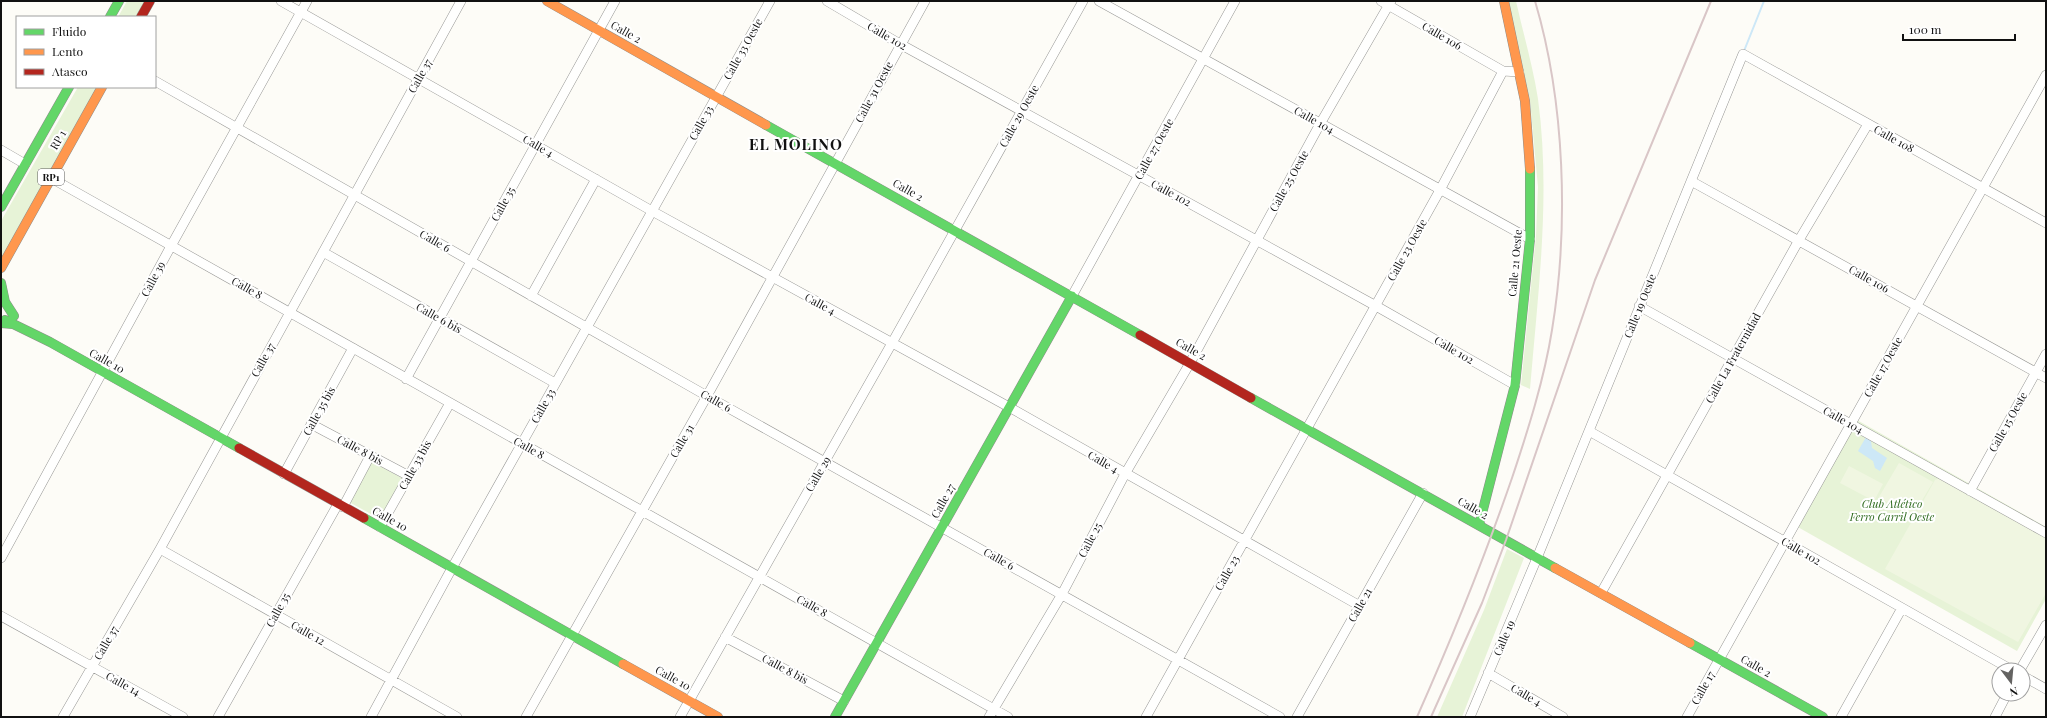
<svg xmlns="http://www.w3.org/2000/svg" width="2047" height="718" font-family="'Playfair Display',serif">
  <rect width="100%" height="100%" fill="#fdfcf7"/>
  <path fill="#e7f3d7" d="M 127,1 L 145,1 L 136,17 L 118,17 Z
    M 1507,1 L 1516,1 C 1523,33 1533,66 1538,99 C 1551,195 1538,293 1530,389 L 1521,385 L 1536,236 L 1538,187 L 1530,100 Z
    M 78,87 L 97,87 L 1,260 L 1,221 Z
    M 1857,420 L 2046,527 L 2046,599 L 2017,651 L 1796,526 Z
    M 372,462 L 402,478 L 380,519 L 349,502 Z
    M 1507,549 L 1524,558 L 1462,717 L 1437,717 L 1484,610 Z"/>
  <path fill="#f0f6e1" d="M 1899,463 L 1933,482 L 1912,517 L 1879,497 Z
    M 1849,466 L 1883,484 L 1874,501 L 1840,483 Z
    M 1946,476 L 2046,532 L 2046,593 L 2018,642 L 1885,569 L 1935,480 Z"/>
  <path fill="#cde8f7" d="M 1866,437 L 1871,441 L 1872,448 L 1887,458 L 1880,471 L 1875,468 L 1873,461 L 1858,451 Z"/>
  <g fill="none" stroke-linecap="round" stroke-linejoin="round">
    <path stroke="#cde8f7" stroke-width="2" d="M 1744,51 L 1764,1"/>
    <defs>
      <path id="street" d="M 281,1 L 652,211 L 1009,407 L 1360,606
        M 827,1 L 900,44 L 1376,306 L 1515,385
        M 1099,1 L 1530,239
        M 1381,1 L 1503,71 L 1519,72
        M 155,81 L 707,396 L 1280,717
        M 1,150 L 25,164
        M 51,178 L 1008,717
        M 1691,181 L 2046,378
        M 323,252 L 555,383
        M 531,296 L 596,179
        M 1072,296 L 1235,1
        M 1639,306 L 2046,533
        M 406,379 L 615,1
        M 311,424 L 409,476
        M 1589,431 L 2012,670
        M 284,474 L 353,348
        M 1970,491 L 2046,354
        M 343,507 L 370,456
        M 380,527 L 450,403
        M 160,549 L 457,717
        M 1,558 L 171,246 L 307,1
        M 1601,593 L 1799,240 L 1868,124
        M 1,616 L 183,717
        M 725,637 L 844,701
        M 2020,670 L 2046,625
        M 1488,673 L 1563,717
        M 2023,676 L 2046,689
        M 63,717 L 160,549 L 461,1
        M 218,717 L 338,504
        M 371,717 L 452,568 L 770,1
        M 526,717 L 707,396 L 925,1
        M 680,717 L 892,343 L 1083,1
        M 989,717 L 1062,594 L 1125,474 L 1190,363 L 1320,124 L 1391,1
        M 1146,717 L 1440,190 L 1503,71
        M 1297,717 L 1423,493
        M 1470,717 L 1537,558 L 1743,54 L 2046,223
        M 1687,717 L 2046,75
        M 1841,717 L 1902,608
        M 1995,717 L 2007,694"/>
      <path id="fast" d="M 110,17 L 119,1
        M 766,125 L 1140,335
        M 1,207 L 69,87
        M 1,283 L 5,302 L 14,316
        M 5,320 L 50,342 L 239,448
        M 1,323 L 13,324
        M 1251,398 L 1555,568
        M 364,518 L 623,664
        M 1479,525 L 1515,385 L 1530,239 L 1530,169
        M 1690,643 L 1823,717
        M 835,717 L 1072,296"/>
      <path id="slow" d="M 547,1 L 766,125
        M 1504,1 L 1525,101 L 1530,169
        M 1,268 L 102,87
        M 1555,568 L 1690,643
        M 623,664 L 718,717"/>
      <path id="jam" d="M 141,17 L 150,1
        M 1140,335 L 1251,398
        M 239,448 L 364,518"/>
    </defs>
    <use href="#street" stroke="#979795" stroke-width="10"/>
    <use href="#fast" stroke="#8e8d8b" stroke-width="10"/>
    <use href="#slow" stroke="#8e8d8b" stroke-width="10"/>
    <use href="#jam" stroke="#8e8d8b" stroke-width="10"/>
    <use href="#street" stroke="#fffffe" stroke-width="9"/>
    <use href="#fast" stroke="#63d668" stroke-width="9"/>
    <use href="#slow" stroke="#ff974d" stroke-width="9"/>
    <use href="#jam" stroke="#b3261e" stroke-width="9"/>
    <path stroke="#d9c6c7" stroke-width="2" d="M 1417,717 C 1452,638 1484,559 1512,478 C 1528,430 1544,380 1552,330 C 1569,227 1565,102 1535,1
      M 1431,717 L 1482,603 L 1506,540 L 1595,280 L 1711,1"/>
  </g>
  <g text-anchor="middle" stroke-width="4" stroke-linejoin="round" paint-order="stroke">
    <rect fill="#fff" stroke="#585858" stroke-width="1" x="38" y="169" width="26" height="16" rx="3"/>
    <g font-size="10" font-weight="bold" fill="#111">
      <text x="51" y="181">RP1</text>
    </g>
    <g font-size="11" fill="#111" stroke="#fff">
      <text transform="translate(626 32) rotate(29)" y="4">Calle 2</text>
      <text transform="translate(887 36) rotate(30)" y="4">Calle 102</text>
      <text transform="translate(1442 36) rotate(30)" y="4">Calle 106</text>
      <text transform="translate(743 49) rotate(-61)" y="4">Calle 33 Oeste</text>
      <text transform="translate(420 76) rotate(-61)" y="4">Calle 37</text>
      <text transform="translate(874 92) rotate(-62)" y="4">Calle 31 Oeste</text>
      <text transform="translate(1019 116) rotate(-61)" y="4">Calle 29 Oeste</text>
      <text transform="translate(1314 120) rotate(29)" y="4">Calle 104</text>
      <text transform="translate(701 123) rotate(-61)" y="4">Calle 33</text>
      <text transform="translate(1894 139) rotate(29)" y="4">Calle 108</text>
      <text transform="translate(58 140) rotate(-60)" y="4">RP 1</text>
      <text transform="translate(538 146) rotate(30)" y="4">Calle 4</text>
      <text transform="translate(1154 149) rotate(-61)" y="4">Calle 27 Oeste</text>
      <text transform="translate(1289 181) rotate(-61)" y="4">Calle 25 Oeste</text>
      <text transform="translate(908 190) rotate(29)" y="4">Calle 2</text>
      <text transform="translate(1171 193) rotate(28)" y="4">Calle 102</text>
      <text transform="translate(503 204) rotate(-61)" y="4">Calle 35</text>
      <text transform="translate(435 241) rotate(30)" y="4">Calle 6</text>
      <text transform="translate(1407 250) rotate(-61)" y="4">Calle 23 Oeste</text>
      <text transform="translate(1515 263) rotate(-85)" y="4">Calle 21 Oeste</text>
      <text transform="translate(153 279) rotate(-62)" y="4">Calle 39</text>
      <text transform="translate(1869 279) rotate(29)" y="4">Calle 106</text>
      <text transform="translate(247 288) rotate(29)" y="4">Calle 8</text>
      <text transform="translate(820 304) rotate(28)" y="4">Calle 4</text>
      <text transform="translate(1640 306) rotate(-68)" y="4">Calle 19 Oeste</text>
      <text transform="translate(439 318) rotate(29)" y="4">Calle 6 bis</text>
      <text transform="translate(1191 349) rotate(29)" y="4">Calle 2</text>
      <text transform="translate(1454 350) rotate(30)" y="4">Calle 102</text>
      <text transform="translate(1733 358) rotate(-61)" y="4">Calle La Fraternidad</text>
      <text transform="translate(263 360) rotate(-61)" y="4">Calle 37</text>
      <text transform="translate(107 361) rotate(29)" y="4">Calle 10</text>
      <text transform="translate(1883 367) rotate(-61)" y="4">Calle 17 Oeste</text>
      <text transform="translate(716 401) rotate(29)" y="4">Calle 6</text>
      <text transform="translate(543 406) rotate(-61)" y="4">Calle 33</text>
      <text transform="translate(319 411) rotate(-61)" y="4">Calle 35 bis</text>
      <text transform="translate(1843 420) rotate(29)" y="4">Calle 104</text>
      <text transform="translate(2008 422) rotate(-61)" y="4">Calle 15 Oeste</text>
      <text transform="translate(682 441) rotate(-60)" y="4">Calle 31</text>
      <text transform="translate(529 448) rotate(29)" y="4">Calle 8</text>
      <text transform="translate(360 450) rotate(28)" y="4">Calle 8 bis</text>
      <text transform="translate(1103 462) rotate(30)" y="4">Calle 4</text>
      <text transform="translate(415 465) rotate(-61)" y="4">Calle 33 bis</text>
      <text transform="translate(818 474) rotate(-60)" y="4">Calle 29</text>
      <text transform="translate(943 501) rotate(-61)" y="4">Calle 27</text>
      <text transform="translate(1473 508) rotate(30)" y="4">Calle 2</text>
      <text transform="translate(390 519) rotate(29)" y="4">Calle 10</text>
      <text transform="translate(1090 540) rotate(-62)" y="4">Calle 25</text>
      <text transform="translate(1801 551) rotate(30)" y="4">Calle 102</text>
      <text transform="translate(999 559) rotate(29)" y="4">Calle 6</text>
      <text transform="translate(1227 573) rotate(-61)" y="4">Calle 23</text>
      <text transform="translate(1360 605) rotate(-61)" y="4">Calle 21</text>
      <text transform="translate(812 606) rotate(29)" y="4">Calle 8</text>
      <text transform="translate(278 610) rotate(-61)" y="4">Calle 35</text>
      <text transform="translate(308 633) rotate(29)" y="4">Calle 12</text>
      <text transform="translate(1504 638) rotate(-67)" y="4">Calle 19</text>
      <text transform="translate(106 643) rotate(-60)" y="4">Calle 37</text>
      <text transform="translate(1756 666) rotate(29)" y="4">Calle 2</text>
      <text transform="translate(785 669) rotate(28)" y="4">Calle 8 bis</text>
      <text transform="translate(673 678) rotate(29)" y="4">Calle 10</text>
      <text transform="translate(123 684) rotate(29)" y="4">Calle 14</text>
      <text transform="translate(1703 688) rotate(-61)" y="4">Calle 17</text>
      <text transform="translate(1526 695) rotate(30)" y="4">Calle 4</text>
    </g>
    <g font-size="11" font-style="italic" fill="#2f6b1f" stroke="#fff">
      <text x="1892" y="508">Club Atlético<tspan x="1892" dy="13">Ferro Carril Oeste</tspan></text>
    </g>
    <g font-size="15" font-weight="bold" letter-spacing="1" fill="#111" stroke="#fff">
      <text x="796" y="150">EL MOLINO</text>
    </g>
  </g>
  <rect width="2047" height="718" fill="none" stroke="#111111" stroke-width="4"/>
  <rect x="16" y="16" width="140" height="72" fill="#ffffff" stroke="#a0a0a0"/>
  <rect x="24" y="29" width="20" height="6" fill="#63d668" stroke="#a0a0a0"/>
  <text x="52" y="36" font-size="12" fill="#111111">Fluido</text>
  <rect x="24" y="49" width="20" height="6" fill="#ff974d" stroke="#a0a0a0"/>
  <text x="52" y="56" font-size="12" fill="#111111">Lento</text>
  <rect x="24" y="69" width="20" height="6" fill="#b3261e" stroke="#a0a0a0"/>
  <text x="52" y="76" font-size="12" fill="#111111">Atasco</text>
  <g transform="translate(2011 682) rotate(164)"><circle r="19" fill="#ffffff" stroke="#a0a0a0"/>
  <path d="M0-3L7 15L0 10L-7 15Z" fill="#646362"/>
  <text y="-6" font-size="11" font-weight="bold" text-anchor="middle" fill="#111111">N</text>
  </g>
  <path d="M1903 34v6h112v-6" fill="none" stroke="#111111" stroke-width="2"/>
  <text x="1909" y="34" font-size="12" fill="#111111" stroke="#ffffff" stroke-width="3" paint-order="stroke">100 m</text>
</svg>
